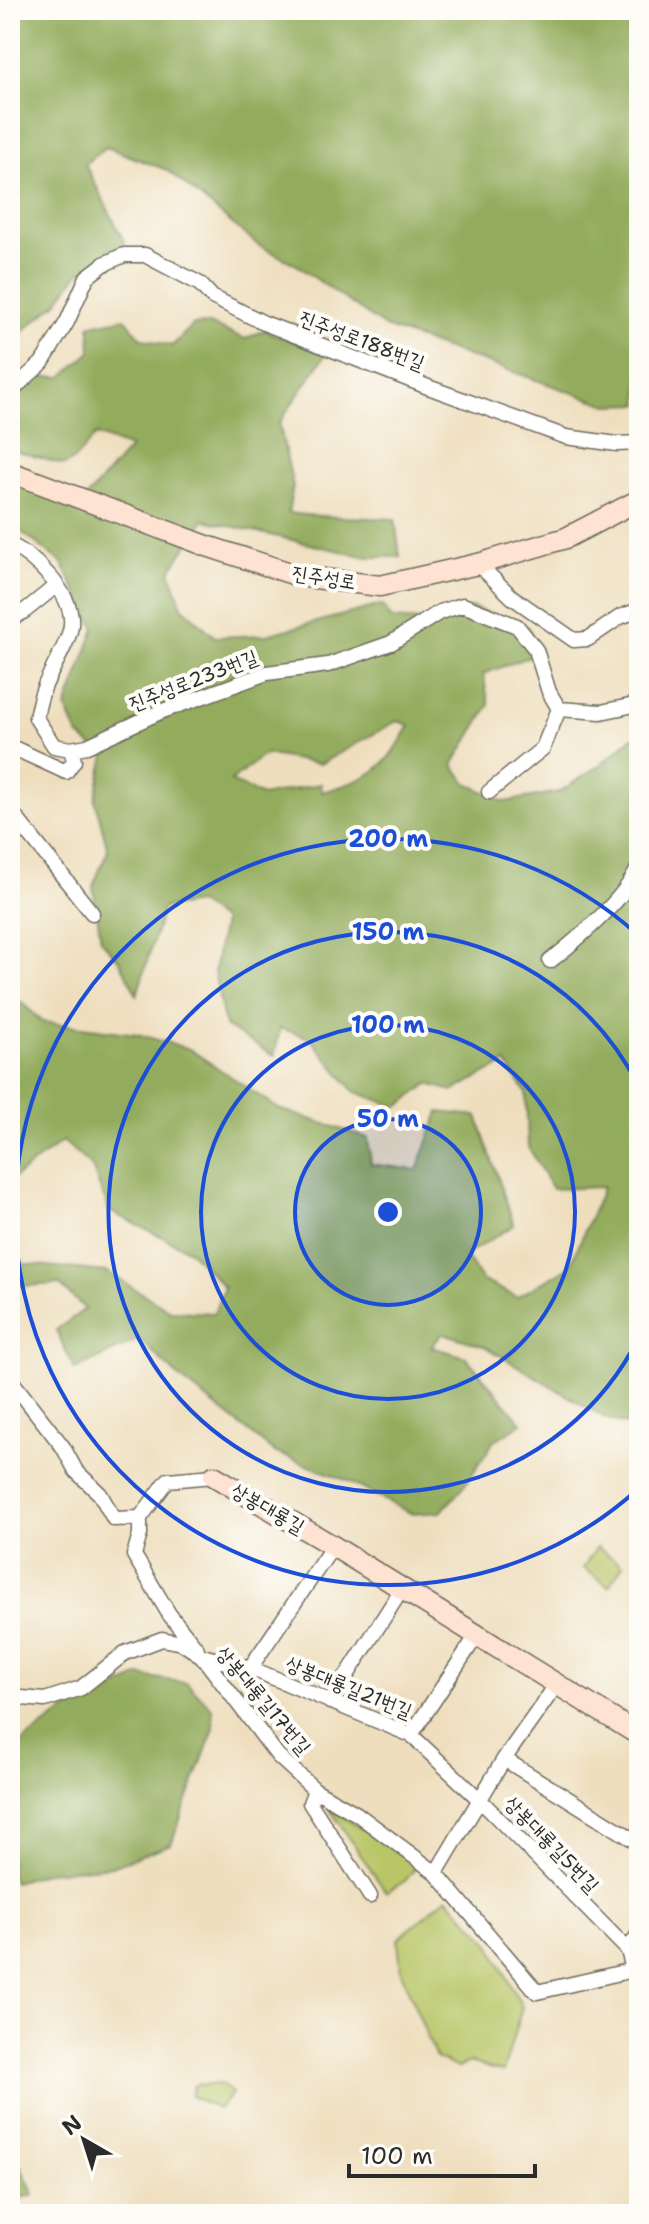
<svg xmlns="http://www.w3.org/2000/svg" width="649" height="2224" font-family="'Shantell Sans','Poor Story',sans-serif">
  <rect width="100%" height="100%" fill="#fdfcf7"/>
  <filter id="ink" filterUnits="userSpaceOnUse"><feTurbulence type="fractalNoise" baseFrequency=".0125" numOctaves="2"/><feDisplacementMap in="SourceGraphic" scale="16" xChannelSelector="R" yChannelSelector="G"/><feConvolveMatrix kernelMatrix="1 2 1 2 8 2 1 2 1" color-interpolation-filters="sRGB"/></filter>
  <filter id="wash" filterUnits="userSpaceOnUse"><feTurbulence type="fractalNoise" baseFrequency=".006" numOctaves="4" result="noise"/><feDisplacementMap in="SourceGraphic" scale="32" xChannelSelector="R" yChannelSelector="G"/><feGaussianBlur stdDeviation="1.8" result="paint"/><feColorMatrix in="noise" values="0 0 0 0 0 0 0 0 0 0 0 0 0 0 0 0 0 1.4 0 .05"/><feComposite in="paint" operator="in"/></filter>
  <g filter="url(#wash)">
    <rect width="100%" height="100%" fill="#eedebd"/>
    <path fill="#b8c668" stroke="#72784a" stroke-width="2" d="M 597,1547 L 623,1565 L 609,1586 L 583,1568 Z
      M 329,1808 L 418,1865 L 405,1881 L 386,1892 Z
      M 447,1897 L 490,1944 L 522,2007 L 503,2072 L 469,2062 L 458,2068 L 436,2058 L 401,1972 L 398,1939 Z
      M 222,2084 L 232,2093 L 218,2109 L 191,2096 L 194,2085 Z"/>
    <path fill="#92ab5c" stroke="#5e6b44" stroke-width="2" fill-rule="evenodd" d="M 10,10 L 626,10 L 633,73 L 639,86 L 639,404 L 608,405 L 385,327 L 295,264 L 258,245 L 167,170 L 106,147 L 85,164 L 125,243 L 78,274 L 57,303 L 23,331 L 10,357 Z
      M 125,318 L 141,338 L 172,346 L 193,325 L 209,324 L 245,339 L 264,330 L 326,354 L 279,423 L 293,486 L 288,513 C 325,518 359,517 395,519 L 400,557 L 367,557 L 204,520 L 170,571 L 182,607 L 215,637 L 266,635 L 382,605 L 392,619 L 434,622 L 472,607 L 528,627 L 539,653 L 483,674 L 489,705 L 453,765 L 467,783 L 504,802 L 559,792 L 600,765 L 639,732 L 639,1429 L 605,1418 L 486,1347 L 443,1333 L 431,1347 L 466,1357 L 522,1423 L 494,1441 L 465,1485 L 441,1512 L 412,1514 L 348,1481 L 274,1452 L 175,1374 L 139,1339 L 75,1370 L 56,1330 L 85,1309 L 59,1284 L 20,1286 L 17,1263 L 107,1272 L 171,1311 L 214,1313 L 224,1287 L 189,1250 L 109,1211 L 92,1167 L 63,1141 L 10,1181 L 10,992 L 43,1022 L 137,1034 L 189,1049 L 279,1109 L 368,1138 L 371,1164 L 417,1170 L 439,1112 L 477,1116 L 514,1225 L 466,1255 L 481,1280 L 517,1297 L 570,1266 L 603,1187 L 552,1189 L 528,1146 L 526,1093 L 506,1063 L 453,1091 L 428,1084 L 398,1107 L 355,1092 L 310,1038 L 280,1028 L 274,1056 L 225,1026 L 214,972 L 223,921 L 198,903 L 163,908 L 137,995 L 119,960 L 101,940 L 93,886 L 108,850 L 95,800 L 105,756 L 78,735 L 66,708 L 95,628 L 62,563 L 10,523 L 10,478 L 86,498 L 130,448 L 96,435 L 74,460 L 64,465 L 10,449 L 10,396 L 37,377 L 62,377 L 91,352 L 90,325 ZM 397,721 L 410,725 C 385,771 371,778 322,792 L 321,784 L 262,796 L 231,781 L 265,754 L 320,764 Z
      M 140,1676 L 187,1683 L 212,1708 L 214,1728 L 171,1844 L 112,1866 L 48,1872 L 14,1882 L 10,1874 L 10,1762 L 18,1745 L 65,1711 Z
      M 10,2144 L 34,2194 L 10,2201 Z"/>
  </g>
  <g filter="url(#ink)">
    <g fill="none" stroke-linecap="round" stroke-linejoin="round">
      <defs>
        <path id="street" d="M 10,392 L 42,363 L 67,322 L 87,277 L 104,264 L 124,255 L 145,255 L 200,284 L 212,297 L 264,323 L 428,387 L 566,437 L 617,444 L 639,443
          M 10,545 C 35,556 74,595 71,625 C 70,641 50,671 44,688 C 40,697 38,708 36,718 L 54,746 L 71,749 L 87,746 L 160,712 L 267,673 L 328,665 L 391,643 L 440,612 L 463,605 L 517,626 L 536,650 L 549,692 L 559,709 L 601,712 L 639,704
          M 478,564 L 512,597 L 574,640 L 588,639 L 620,617 L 639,610
          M 10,620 L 26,610 L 57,585
          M 10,749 L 16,749 L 66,772 L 74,761 L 71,749
          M 489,792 L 543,748 L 559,709
          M 10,810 L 92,913
          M 550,961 C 578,939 626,898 639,866
          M 10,1379 L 63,1447 L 76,1471 L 100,1494 L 114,1519 L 140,1518 L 168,1480 L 214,1476
          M 140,1518 L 140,1534 L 134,1555 L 169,1614 L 197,1649
          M 202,1656 L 250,1668 L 411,1735 L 481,1801 L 628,1950 L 633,1970
          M 250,1668 L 333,1546
          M 10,1697 L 45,1700 L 81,1688 L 125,1653 L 162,1639 L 182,1643 L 202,1656 L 278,1756 L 315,1790 L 357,1814 L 436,1873 L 537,1992 L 633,1970 L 639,1971
          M 330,1702 L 402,1589
          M 411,1735 L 477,1635
          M 504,1759 L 639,1843
          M 315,1790 L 310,1803 L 370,1896
          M 436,1873 L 504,1759 L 557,1684
          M 628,1950 L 639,1933"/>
        <path id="secondary" d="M 10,472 L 207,546 L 299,576 L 380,586 L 478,564 L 566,538 L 639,500
          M 214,1476 L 333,1546 L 639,1735"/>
      </defs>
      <use href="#street" stroke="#6f6a5e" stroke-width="17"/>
      <use href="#secondary" stroke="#6f6a5e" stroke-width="23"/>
      <use href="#street" stroke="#fff" stroke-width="14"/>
      <use href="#secondary" stroke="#fee3d2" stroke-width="20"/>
    </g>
  </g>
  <circle cx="388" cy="1212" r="93" fill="#1d4ed8" fill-opacity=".12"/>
  <g fill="none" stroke="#1d4ed8" stroke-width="4">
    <circle cx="388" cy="1212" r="93"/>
    <circle cx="388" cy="1212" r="187"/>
    <path d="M639 1337A280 280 0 1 1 639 1087"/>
    <path d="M638 1489A373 373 0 1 1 638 935"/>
  </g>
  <g text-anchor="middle" stroke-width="8" stroke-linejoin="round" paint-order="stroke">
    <g font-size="20" fill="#2b2b2b" stroke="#fdfcf7">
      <text transform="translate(362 340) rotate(21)" y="7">진주성로188번길</text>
      <text transform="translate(324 577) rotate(9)" y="7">진주성로</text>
      <text transform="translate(193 680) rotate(-21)" y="7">진주성로233번길</text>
      <text transform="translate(268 1508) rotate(30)" y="7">상봉대룡길</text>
      <text transform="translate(349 1687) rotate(22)" y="7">상봉대룡길21번길</text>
      <text transform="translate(264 1700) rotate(50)" y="7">상봉대룡길17번길</text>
      <text transform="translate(552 1844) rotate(46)" y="7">상봉대룡길5번길</text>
    </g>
  </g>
  <circle cx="388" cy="1212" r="12" fill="#1d4ed8" stroke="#fdfcf7" stroke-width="4"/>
  <g font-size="24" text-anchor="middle" font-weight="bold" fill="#1d4ed8" stroke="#fdfcf7" stroke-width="8" stroke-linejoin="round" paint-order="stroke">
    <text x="388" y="847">200 m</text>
    <text x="388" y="940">150 m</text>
    <text x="388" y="1033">100 m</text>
    <text x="388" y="1127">50 m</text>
  </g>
  <rect width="649" height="2224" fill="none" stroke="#fdfcf7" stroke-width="40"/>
  <g transform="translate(84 2140) rotate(321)" stroke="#fdfcf7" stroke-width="6" paint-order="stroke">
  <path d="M0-6L14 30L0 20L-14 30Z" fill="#2b2b2b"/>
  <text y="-12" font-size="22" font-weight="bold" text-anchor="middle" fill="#2b2b2b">N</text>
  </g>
  <path d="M349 2164v12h186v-12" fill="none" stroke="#2b2b2b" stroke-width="4"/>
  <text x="361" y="2164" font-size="24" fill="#2b2b2b" stroke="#fdfcf7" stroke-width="6" paint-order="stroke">100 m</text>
</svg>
